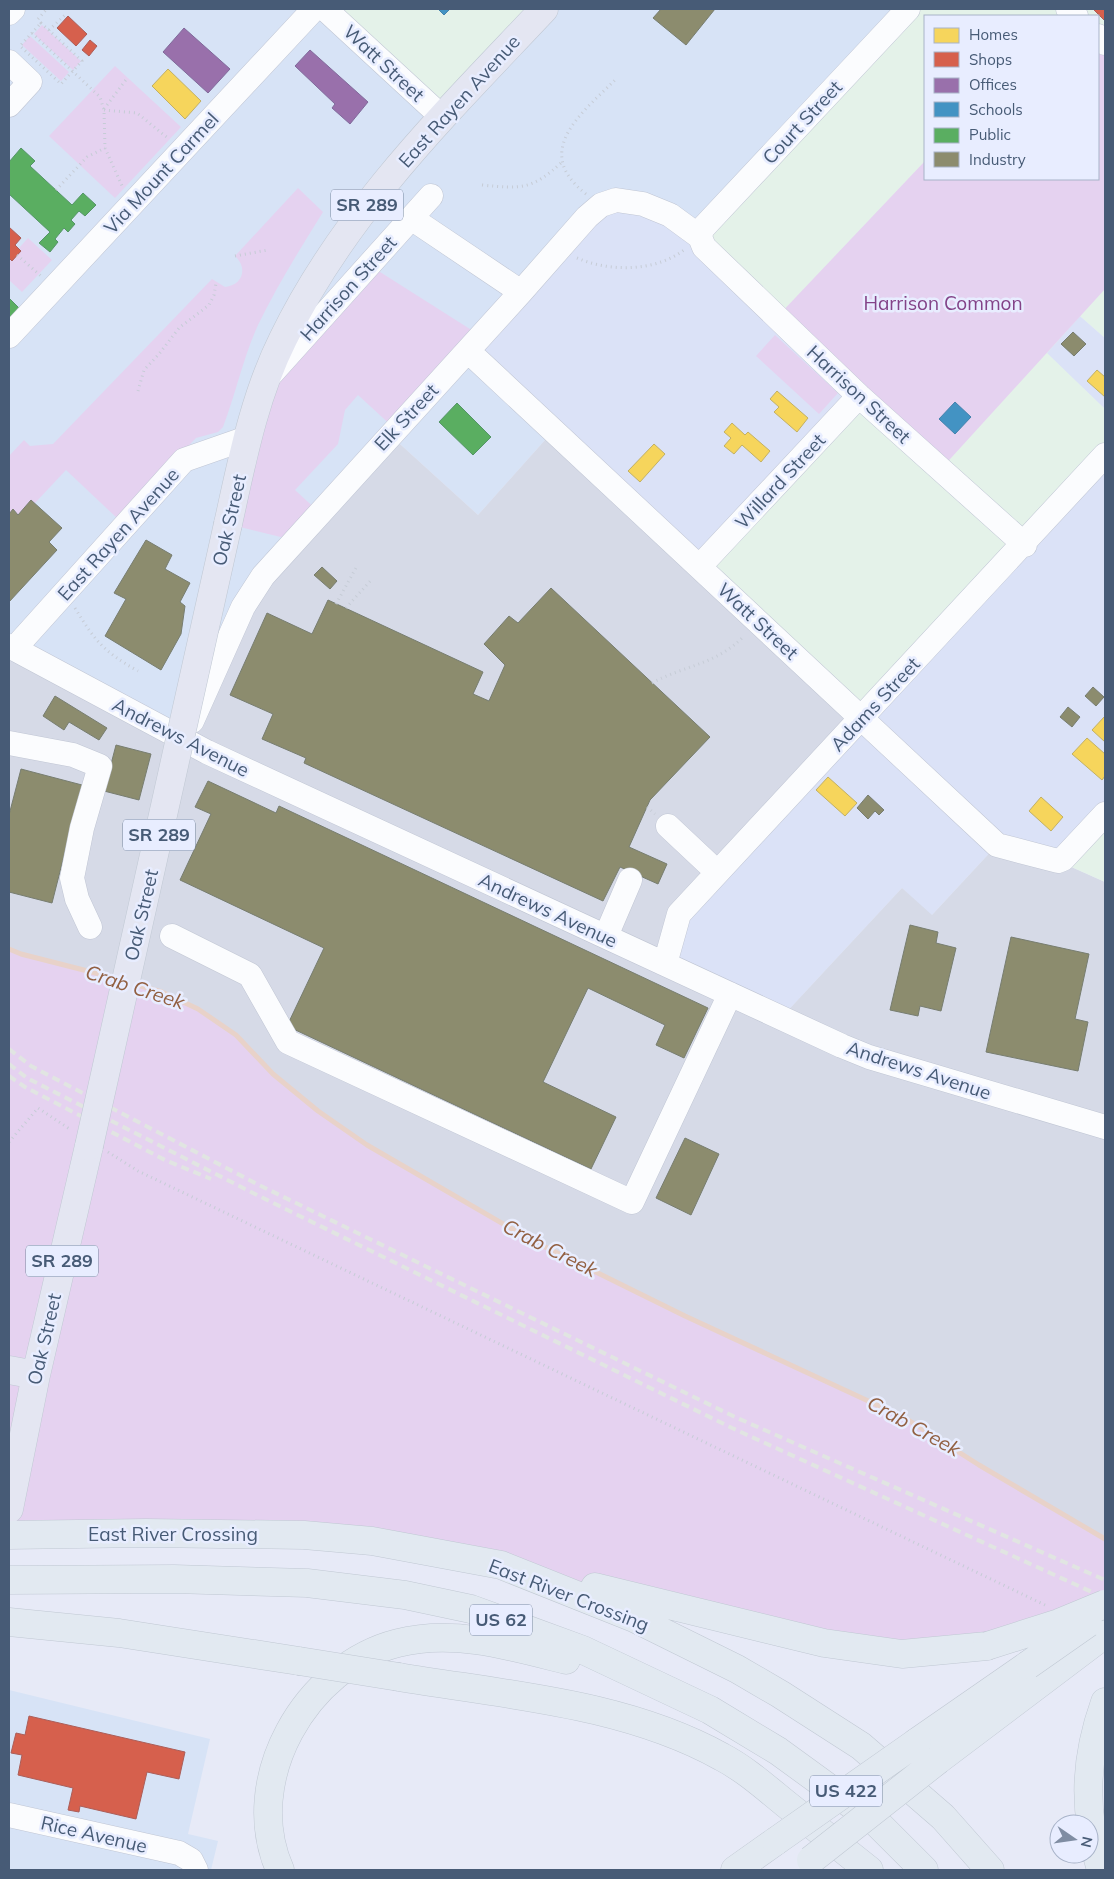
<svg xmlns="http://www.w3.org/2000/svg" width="1114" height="1879" font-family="Mulish,sans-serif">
  <rect width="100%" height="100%" fill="#e7eaf7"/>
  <path fill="#dbe2f7" d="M 616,200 L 1105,455 L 1105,814 L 1063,859 L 997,845 L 931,916 L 902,888 L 781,1018 L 665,964 L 679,914 L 861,719 L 468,351 Z
    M 1080,316 L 1105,338 L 1105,409 L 1046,353 Z"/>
  <path fill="#d7e3f6" d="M 9,9 L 908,9 L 702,229 L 616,200 L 468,351 L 554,430 L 478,515 L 390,435 L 187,742 L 9,646 Z
    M 9,1690 L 210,1739 L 188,1834 L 218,1841 L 211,1870 L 9,1870 Z"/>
  <path fill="#d6dae7" d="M 554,430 L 862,719 L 679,914 L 665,964 L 781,1018 L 902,888 L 932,915 L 997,845 L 1058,861 L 1105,882 L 1105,1539 L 979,1465 L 905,1418 L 685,1316 L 531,1240 L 367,1145 L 300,1100 L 162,992 L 9,949 L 9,646 L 178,737 L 243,607 L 390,435 L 478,515 Z"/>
  <path fill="#e4f2e9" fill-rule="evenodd" d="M 325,9 L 544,9 L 442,117 Z
    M 908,9 L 1105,9 L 1105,338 L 1080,316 L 1047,353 L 1105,409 L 1105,455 L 862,719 L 700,566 L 859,396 L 702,245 ZM 925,16 L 1098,16 L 1098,179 L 925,179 Z
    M 1105,811 L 1105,882 L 1058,861 Z"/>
  <path fill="#e5d2f0" d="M 42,25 L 81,61 L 73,70 L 34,34 Z
    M 30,36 L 69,72 L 61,81 L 22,45 Z
    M 1098,43 L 1105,43 L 1105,289 L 941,469 L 777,317 L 925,161 L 925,179 L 1098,179 Z
    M 115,66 L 181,127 L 115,198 L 49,136 Z
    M 298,188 L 323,212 C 300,249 277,286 258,325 C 243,358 236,393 223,427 L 218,432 L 196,438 L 118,519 L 66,470 L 35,503 L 31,501 L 18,515 L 13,509 L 9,514 L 9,456 L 24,440 L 30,446 L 53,444 L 212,279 L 225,287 C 243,285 248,268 235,256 Z
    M 28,238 L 52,260 L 22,292 L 9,280 L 9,259 L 12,261 L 21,251 L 19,248 Z
    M 369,265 L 481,336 L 395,429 L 358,395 L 345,410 L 338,444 L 295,490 L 319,512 L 293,540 L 228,524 L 261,393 Z
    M 775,335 L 838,393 L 819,414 L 756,356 Z
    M 9,949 L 162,992 L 198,1009 L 236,1035 L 273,1074 L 318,1111 L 367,1145 L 531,1240 L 685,1316 L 905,1418 L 1105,1539 L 1105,1604 L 902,1654 L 445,1553 L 9,1535 Z"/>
  <path fill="#f6d55c" stroke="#c2b064" d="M 168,69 L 201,101 L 185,119 L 152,86 Z
    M 1097,370 L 1105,377 L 1105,397 L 1087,381 Z
    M 777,391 L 808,418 L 797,432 L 774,412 L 779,407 L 770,399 Z
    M 732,423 L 745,435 L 748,432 L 770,451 L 761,462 L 742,445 L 734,454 L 724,446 L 731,438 L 724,432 Z
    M 654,444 L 665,454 L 640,482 L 628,471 Z
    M 1105,716 L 1105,742 L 1092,730 Z
    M 1087,738 L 1105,754 L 1105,776 L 1102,780 L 1072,754 Z
    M 828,777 L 857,803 L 845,816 L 816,790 Z
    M 1041,797 L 1063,817 L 1051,831 L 1029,811 Z"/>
  <path fill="#d6604d" stroke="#ab5e59" d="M 1093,9 L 1105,9 L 1105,21 Z
    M 68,16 L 87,34 L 76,46 L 57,28 Z
    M 90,40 L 97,46 L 89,56 L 82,50 Z
    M 9,227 L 21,238 L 15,245 L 21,251 L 12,261 L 9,258 Z
    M 29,1716 L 185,1752 L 179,1779 L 147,1772 L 136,1819 L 80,1806 L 79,1812 L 68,1810 L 73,1788 L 18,1775 L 22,1755 L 11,1753 L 16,1733 L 25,1735 Z"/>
  <path fill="#9970ab" stroke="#806a9b" d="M 184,28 L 230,69 L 208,93 L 163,52 Z
    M 310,50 L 368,102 L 350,124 L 332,108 L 335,104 L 295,66 Z"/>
  <path fill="#4393c3" stroke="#4482ac" d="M 438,9 L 450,9 L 444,15 Z
    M 955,402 L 971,417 L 955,434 L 939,419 Z"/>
  <path fill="#5aae61" stroke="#549567" d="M 21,148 L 35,161 L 30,166 L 72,205 L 83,193 L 96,205 L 85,216 L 79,211 L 71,220 L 75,224 L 68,232 L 64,228 L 55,239 L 58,242 L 50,252 L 39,243 L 50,232 L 9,194 L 9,162 Z
    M 9,298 L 19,308 L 9,319 Z
    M 457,403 L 491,437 L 473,455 L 439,422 Z"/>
  <path fill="#8c8c6e" stroke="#777d70" d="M 661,9 L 715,9 L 686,45 L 653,18 Z
    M 1073,332 L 1086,344 L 1074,356 L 1061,344 Z
    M 31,500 L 62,528 L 49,542 L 57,550 L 9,602 L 9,514 L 13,509 L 18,515 Z
    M 146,540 L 172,555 L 165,569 L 190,583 L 180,602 L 185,606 L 181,634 L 161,670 L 105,636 L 126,599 L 114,593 Z
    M 322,567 L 337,581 L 330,589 L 314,575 Z
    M 551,588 L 710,737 L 650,800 L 629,847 L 667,864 L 658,884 L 620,867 L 603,901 L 304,763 L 306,758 L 262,739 L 273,714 L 230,695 L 267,613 L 312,634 L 328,600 L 483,672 L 473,694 L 489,701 L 505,665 L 484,644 L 509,616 L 518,623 Z
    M 1093,687 L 1104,697 L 1096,706 L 1085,696 Z
    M 55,696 L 107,728 L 99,740 L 69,722 L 64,730 L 43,716 Z
    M 1068,707 L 1080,717 L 1072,727 L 1060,717 Z
    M 116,745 L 151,754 L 139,800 L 104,791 Z
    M 21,769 L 82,785 L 52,903 L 9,892 L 9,815 Z
    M 208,781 L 276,813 L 279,806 L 708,1008 L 684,1058 L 656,1045 L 665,1025 L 588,988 L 543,1082 L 616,1117 L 591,1169 L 287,1026 L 324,948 L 180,880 L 211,814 L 195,807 Z
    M 868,795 L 884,810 L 879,815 L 875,811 L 868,819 L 857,808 Z
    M 910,925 L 938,932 L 936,943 L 956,948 L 941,1011 L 920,1006 L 918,1016 L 890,1010 Z
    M 1011,937 L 1089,954 L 1075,1019 L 1088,1022 L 1078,1071 L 986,1052 Z
    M 685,1138 L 719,1154 L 691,1215 L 656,1198 Z"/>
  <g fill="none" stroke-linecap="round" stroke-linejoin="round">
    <path stroke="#e8d2c9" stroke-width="5" d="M 9,949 L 21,954 L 119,979
      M 134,984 L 162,992 L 198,1009 L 236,1035 L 273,1074 L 318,1111 L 367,1145 L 531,1240 L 685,1316 L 905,1418 L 979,1465 L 1105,1539"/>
    <defs>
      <path id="minor" d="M 325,9 L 442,117
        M 1068,9 L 1076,16
        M 9,13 L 13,9
        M 1098,36 L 1105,43
        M 9,62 L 30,82 L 9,105
        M 411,218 L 521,292
        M 700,237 L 704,247 L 859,396 L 1025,545
        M 700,237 L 702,229 L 908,9
        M 9,336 L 314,9
        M 468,351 L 997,845 L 1058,861 L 1063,859 L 1105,814
        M 272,373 L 431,196
        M 700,566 L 859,396
        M 9,646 L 207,752 L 842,1046 L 869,1057 L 1105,1127
        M 14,649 L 184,460 L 247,438
        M 192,721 L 243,607 L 263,576 L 521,292 L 587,217 L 601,205 L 616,200 L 643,204 L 670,215 L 700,237
        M 9,743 L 73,755 L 100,766 L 82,828 L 72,878 L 77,899 L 90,927
        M 668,826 L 717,872
        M 172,936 L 250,975 L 288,1042 L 632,1202 L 730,994
        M 606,936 L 630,880
        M 665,964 L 679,914 L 1105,455
        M 9,1815 L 179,1853 L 191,1860 L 196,1870"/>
      <path id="major" d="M 228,524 C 242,461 254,397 283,339 C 345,211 448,111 544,9
        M 9,1370 L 36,1375
        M 9,1509 L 36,1375 L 89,1146"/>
      <path id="highway" d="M 9,1535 L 146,1533 L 304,1535 L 372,1541 L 501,1565 L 634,1618 L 737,1669 L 780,1694 L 861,1746 L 943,1817 L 990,1870
        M 9,1580 L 174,1579 L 307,1583 L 405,1595 L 471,1609 L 583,1650 L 710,1710 L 778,1751 L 877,1823 L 924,1870
        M 595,1587 L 824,1643 L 902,1654 L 987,1646
        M 9,1622 L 119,1633 L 299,1661
        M 399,1677 C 506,1695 625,1703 722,1757 C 745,1769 765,1787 786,1804 C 814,1826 841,1848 869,1870
        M 917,1742 L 1028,1665
        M 938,1760 L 1105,1634
        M 280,1870 C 240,1780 306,1666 398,1643 C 454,1629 511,1646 566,1660
        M 735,1870 L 776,1841
        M 1101,1870 C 1083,1811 1084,1761 1105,1702"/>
    </defs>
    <use href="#minor" stroke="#c0c6d4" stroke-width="25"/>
    <use href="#major" stroke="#c0c8d3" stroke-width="29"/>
    <use href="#highway" stroke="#c0c8d3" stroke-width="29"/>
    <path stroke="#c6ccd6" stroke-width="3" stroke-dasharray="1 4" stroke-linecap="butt" d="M 41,23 L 82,61 L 61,84 L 20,46 Z
      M 41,23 L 38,19 L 46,10 L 45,9
      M 49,30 L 65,15
      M 32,33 L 100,97 L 104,110 L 105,148 L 123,188
      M 104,109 L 128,77
      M 104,110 L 137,113 L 169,139
      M 482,185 C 521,189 532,190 562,162
      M 56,190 L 87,157 L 105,148
      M 586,194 C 531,151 582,113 616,79
      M 17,255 L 41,276
      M 235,256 L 268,250
      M 577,258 C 609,272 655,272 684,250
      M 138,391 L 144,370 L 159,354 L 179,328 L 209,305 L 214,295 L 216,283
      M 336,604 L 357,566
      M 75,608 C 95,641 104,652 138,671
      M 346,608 L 372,579
      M 652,683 C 685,665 716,665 744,636
      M 647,807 L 655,814
      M 9,1142 L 38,1108 L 71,1130
      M 108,1152 L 138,1171 L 1045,1605"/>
    <use href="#minor" stroke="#fbfcfe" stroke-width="24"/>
    <use href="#major" stroke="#e4e6f2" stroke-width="28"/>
    <use href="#highway" stroke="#e2e9f1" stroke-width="28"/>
    <path stroke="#e1e5e2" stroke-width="4" stroke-dasharray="8 5" stroke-linecap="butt" d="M 9,1049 L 31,1066 L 259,1185 L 735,1417 L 1105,1580
      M 9,1064 L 27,1078 L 255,1194 L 732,1428 L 1105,1598
      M 9,1076 L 25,1087 L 165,1160 L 211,1179"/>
    <defs>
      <path id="major-bridge" d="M 89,1146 L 228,524"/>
      <path id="highway-bridge" d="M 987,1646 L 1059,1623 L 1105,1604
        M 299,1661 L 399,1677
        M 1028,1665 L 1088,1623
        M 776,1841 L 917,1742
        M 811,1860 L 938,1760"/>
    </defs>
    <use href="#major-bridge" stroke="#c0c8d3" stroke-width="29" stroke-linecap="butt"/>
    <use href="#highway-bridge" stroke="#c0c8d3" stroke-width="29" stroke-linecap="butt"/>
    <use href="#major-bridge" stroke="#e4e6f2" stroke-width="28"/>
    <use href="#highway-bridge" stroke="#e2e9f1" stroke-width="28"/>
  </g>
  <g text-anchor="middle" stroke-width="5" stroke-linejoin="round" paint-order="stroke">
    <g fill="#e8edff" stroke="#77879f" stroke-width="1">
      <rect x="331" y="189.5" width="72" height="31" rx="4"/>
      <rect x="123" y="819.5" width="72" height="31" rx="4"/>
      <rect x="26" y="1245.5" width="72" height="31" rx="4"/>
      <rect x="470" y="1604.5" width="62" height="31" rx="4"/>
      <rect x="810" y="1775.5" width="72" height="31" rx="4"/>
    </g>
    <g font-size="18" font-weight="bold" fill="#475b76">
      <text x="367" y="211">SR 289</text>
      <text x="159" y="841">SR 289</text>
      <text x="62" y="1267">SR 289</text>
      <text x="501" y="1626">US 62</text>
      <text x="846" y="1797">US 422</text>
    </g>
    <g font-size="19" fill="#475b76" stroke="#e8edff">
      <text transform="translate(384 63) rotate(43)" y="7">Watt Street</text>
      <text transform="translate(459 101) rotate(-48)" y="7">East Rayen Avenue</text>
      <text transform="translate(802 122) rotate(-47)" y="7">Court Street</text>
      <text transform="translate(161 173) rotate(-47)" y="7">Via Mount Carmel</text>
      <text transform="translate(348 288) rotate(-48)" y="7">Harrison Street</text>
      <text transform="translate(859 394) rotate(43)" y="7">Harrison Street</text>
      <text transform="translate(406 417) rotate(-47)" y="7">Elk Street</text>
      <text transform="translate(780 481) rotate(-47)" y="7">Willard Street</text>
      <text transform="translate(229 520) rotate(-77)" y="7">Oak Street</text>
      <text transform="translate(118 534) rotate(-48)" y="7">East Rayen Avenue</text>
      <text transform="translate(758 621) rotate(43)" y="7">Watt Street</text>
      <text transform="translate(875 704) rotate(-47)" y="7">Adams Street</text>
      <text transform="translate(181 737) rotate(27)" y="7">Andrews Avenue</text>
      <text transform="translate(548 910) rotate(25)" y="7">Andrews Avenue</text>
      <text transform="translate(141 915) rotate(-77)" y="7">Oak Street</text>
      <text transform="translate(919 1070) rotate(18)" y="7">Andrews Avenue</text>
      <text transform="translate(44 1339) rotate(-77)" y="7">Oak Street</text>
      <text x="173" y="1541">East River Crossing</text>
      <text transform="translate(569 1595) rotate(21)" y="7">East River Crossing</text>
      <text transform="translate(94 1834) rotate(13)" y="7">Rice Avenue</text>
    </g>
    <g font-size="19" fill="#834388" stroke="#e8edff">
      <text x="943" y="310">Harrison Common</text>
    </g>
    <g font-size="20" font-style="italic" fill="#926042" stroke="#e8edff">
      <text transform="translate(135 987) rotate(18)" y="7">Crab Creek</text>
      <text transform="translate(550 1248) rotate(27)" y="7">Crab Creek</text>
      <text transform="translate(914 1426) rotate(29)" y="7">Crab Creek</text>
    </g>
  </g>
  <rect width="1114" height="1879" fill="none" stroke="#475b76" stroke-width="20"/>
  <rect x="924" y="15" width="175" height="165" fill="#e8edff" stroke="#a8b3c8"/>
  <rect x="934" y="28" width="25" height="15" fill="#f6d55c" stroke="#a8b3c8"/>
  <text x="969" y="40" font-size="15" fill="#475b76">Homes</text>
  <rect x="934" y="52" width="25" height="15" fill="#d6604d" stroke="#a8b3c8"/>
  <text x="969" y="65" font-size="15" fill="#475b76">Shops</text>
  <rect x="934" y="78" width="25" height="15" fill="#9970ab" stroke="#a8b3c8"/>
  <text x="969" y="90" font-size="15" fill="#475b76">Offices</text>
  <rect x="934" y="102" width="25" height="15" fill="#4393c3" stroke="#a8b3c8"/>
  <text x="969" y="115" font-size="15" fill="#475b76">Schools</text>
  <rect x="934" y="128" width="25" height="15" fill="#5aae61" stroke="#a8b3c8"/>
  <text x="969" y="140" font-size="15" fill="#475b76">Public</text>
  <rect x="934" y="152" width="25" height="15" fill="#8c8c6e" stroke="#a8b3c8"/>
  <text x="969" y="165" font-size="15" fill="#475b76">Industry</text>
  <g transform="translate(1074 1839) rotate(103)"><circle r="24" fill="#e8edff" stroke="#a8b3c8"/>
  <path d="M0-4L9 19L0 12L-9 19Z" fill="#7f8da3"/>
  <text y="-8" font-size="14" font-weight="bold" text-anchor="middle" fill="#475b76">N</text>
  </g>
</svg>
